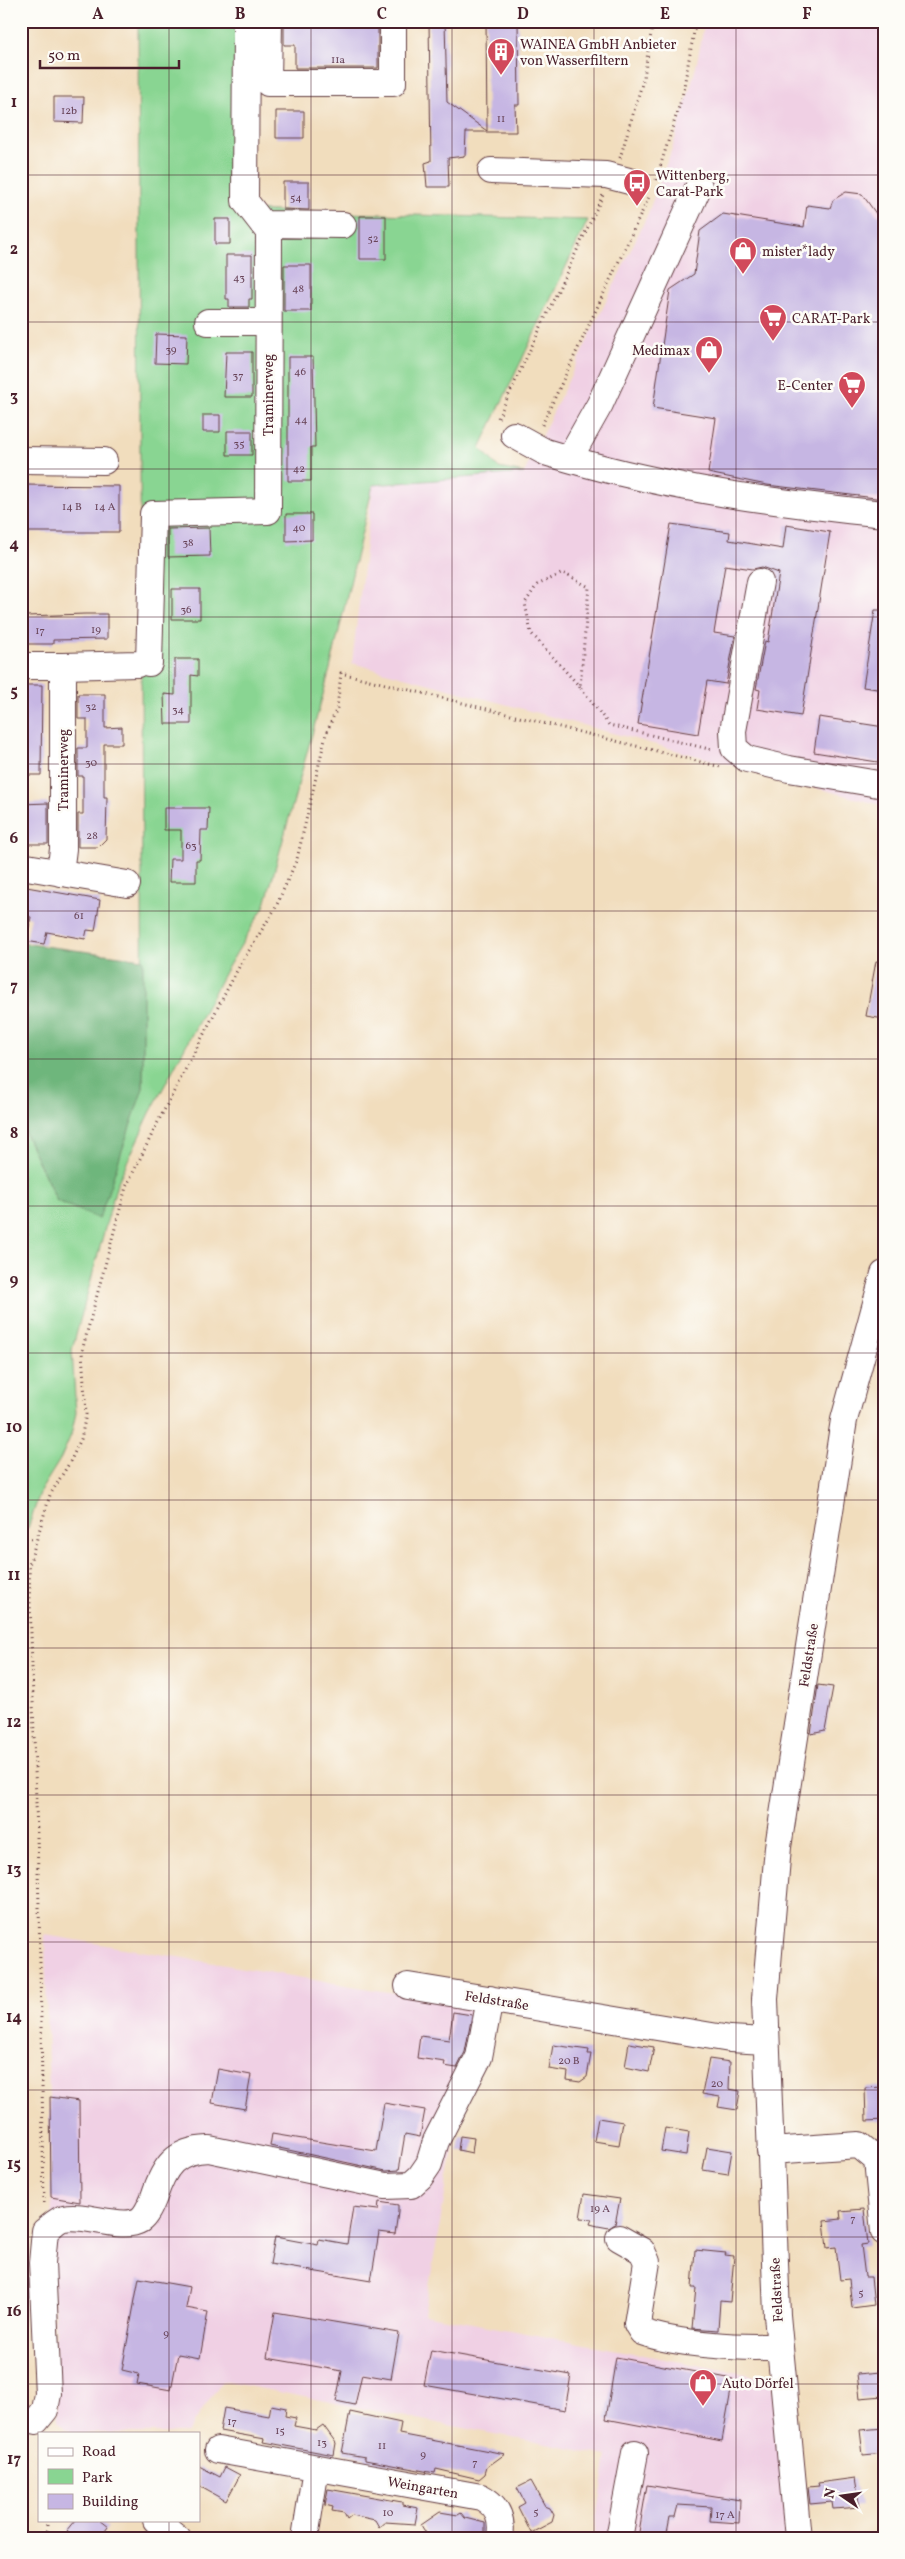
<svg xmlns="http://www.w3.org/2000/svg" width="905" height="2559" font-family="Vollkorn,serif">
  <rect width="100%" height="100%" fill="#fdfcf7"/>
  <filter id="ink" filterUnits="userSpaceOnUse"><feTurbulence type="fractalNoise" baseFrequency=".02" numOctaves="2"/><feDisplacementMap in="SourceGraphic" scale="10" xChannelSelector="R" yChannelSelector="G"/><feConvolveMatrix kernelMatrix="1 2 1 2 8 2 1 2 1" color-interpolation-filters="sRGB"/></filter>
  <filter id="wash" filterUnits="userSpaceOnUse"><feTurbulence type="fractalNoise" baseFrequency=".0096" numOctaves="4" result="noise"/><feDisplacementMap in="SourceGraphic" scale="20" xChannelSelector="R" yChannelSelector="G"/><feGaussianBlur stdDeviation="1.12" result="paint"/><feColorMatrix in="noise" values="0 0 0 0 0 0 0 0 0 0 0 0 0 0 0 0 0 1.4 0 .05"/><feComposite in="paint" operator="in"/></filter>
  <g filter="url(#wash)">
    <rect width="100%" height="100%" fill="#f1ddbd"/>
    <path fill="#f0d0e4" d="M 705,21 L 884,21 L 884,806 L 352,663 L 373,484 L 524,473 L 647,216 L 673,146 L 696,67 Z
      M 45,1935 L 478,2007 L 424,2314 L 772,2379 L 788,2538 L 594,2538 L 607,2456 L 222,2381 L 187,2433 L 72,2433 L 57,2421 Z"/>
    <path fill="#89d592" stroke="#6a7a5e" d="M 138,21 L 237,21 L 239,210 L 588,220 L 480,448 L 499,468 L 524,473 L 373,485 L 330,669 L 265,905 L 225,972 L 150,1113 L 117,1184 L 72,1350 L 76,1413 L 71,1435 L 61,1458 L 41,1490 L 28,1528 L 21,1529 L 21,1125 L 57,1201 L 143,1088 Z"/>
    <path fill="#6eb67c" stroke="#5c6a54" d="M 21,943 L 143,959 L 143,1088 L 99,1219 L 57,1201 L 21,1125 Z"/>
    <g id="blocks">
      <path fill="#c6b6e3" d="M 284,21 L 378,21 L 378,68 L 295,68 L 295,45 L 284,45 Z
        M 429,21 L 445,21 L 447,102 L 487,131 L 486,21 L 518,21 L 519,105 L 515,105 L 516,132 L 466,132 L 465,156 L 448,158 L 449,187 L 427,187 L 425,163 L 431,161 Z
        M 54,97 L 84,97 L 83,123 L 54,122 Z
        M 276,111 L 304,111 L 304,138 L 276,138 Z
        M 283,182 L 309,182 L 309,210 L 283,209 Z
        M 846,192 L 862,194 L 877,215 L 884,216 L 884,499 L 767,485 L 708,473 L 716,418 L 653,408 L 670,290 L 694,274 L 700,231 L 723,214 L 804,227 L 807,205 L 830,208 L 833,200 Z
        M 360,216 L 386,216 L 386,259 L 360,259 Z
        M 215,219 L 230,219 L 230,244 L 215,244 Z
        M 226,255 L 252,255 L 252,299 L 249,299 L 249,307 L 229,307 L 229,299 L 226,299 Z
        M 284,265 L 311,265 L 311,311 L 284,311 Z
        M 156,334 L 187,335 L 186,364 L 155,363 Z
        M 226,352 L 252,352 L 252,397 L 224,397 Z
        M 288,357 L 313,357 L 315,447 L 311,447 L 311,481 L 288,481 Z
        M 203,415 L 220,415 L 220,432 L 203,432 Z
        M 227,431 L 252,431 L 252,455 L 227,455 Z
        M 21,485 L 119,486 L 119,532 L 21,532 Z
        M 286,514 L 312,514 L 312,540 L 286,541 Z
        M 671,524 L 730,532 L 729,540 L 783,549 L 786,525 L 830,532 L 801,716 L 757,709 L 760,690 L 756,689 L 765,641 L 768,642 L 779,573 L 762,567 L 753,569 L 725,565 L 714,633 L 735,636 L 726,684 L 707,681 L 698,734 L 638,724 Z
        M 209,528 L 210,556 L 168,557 L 168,529 Z
        M 172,589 L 200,589 L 200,619 L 172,619 Z
        M 875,610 L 884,610 L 884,690 L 863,687 Z
        M 85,614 L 107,614 L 107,639 L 53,640 L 53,644 L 26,644 L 26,616 Z
        M 175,659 L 198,659 L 198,676 L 191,675 L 191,724 L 165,724 L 164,694 L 175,695 Z
        M 21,685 L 42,685 L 41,775 L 21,775 Z
        M 78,694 L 105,694 L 105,728 L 122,727 L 122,744 L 104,744 L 104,797 L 107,797 L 106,839 L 98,847 L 78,847 L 78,814 L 83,814 L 83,776 L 78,776 L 78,748 L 87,748 L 87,719 L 78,719 Z
        M 819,717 L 884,727 L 884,763 L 814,752 Z
        M 48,803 L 48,844 L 21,844 L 21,804 Z
        M 164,808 L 209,808 L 208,830 L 201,830 L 200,860 L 196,860 L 196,882 L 169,882 L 170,859 L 181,859 L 181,830 L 164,830 Z
        M 21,886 L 100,900 L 95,931 L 87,930 L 85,939 L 47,932 L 44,944 L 26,941 L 31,917 L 21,915 Z
        M 876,961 L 884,962 L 884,1019 L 866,1016 Z
        M 818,1685 L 833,1687 L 825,1731 L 811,1734 Z
        M 453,2012 L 472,2015 L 465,2052 L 457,2068 L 444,2066 L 445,2062 L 417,2058 L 420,2036 L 449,2040 Z
        M 629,2043 L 654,2047 L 649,2072 L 625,2067 Z
        M 553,2045 L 589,2050 L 588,2054 L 591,2054 L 587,2077 L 580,2082 L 567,2080 L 568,2072 L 549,2069 Z
        M 709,2059 L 730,2062 L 729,2089 L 740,2091 L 737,2110 L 718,2107 L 720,2097 L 702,2094 Z
        M 218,2069 L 251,2075 L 245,2109 L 212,2103 Z
        M 884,2087 L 884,2120 L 866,2121 L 865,2088 Z
        M 50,2097 L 79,2101 L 80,2202 L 51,2197 Z
        M 384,2103 L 425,2110 L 420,2137 L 405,2134 L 399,2170 L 386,2171 L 270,2146 L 272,2134 L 376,2151 Z
        M 598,2118 L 623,2122 L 619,2145 L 594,2141 Z
        M 665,2128 L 689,2132 L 686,2155 L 661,2151 Z
        M 460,2136 L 474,2138 L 472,2153 L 458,2150 Z
        M 707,2147 L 732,2151 L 728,2174 L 703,2170 Z
        M 584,2194 L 620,2199 L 615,2224 L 609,2228 L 598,2226 L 590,2224 L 592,2219 L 580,2218 Z
        M 379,2202 L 398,2205 L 398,2212 L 395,2234 L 379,2232 L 371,2281 L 270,2264 L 275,2237 L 318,2245 L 319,2239 L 347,2244 L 353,2207 L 378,2210 Z
        M 864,2209 L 868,2244 L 861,2245 L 865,2277 L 871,2277 L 874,2305 L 852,2308 L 849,2279 L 840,2280 L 836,2247 L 827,2248 L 824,2221 L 841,2219 L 840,2211 Z
        M 695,2250 L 726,2253 L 725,2255 L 734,2256 L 730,2302 L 720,2301 L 718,2330 L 692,2328 L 696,2288 L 692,2288 Z
        M 139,2278 L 190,2287 L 186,2308 L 208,2312 L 200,2358 L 178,2354 L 171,2390 L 137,2384 L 139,2374 L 122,2370 Z
        M 275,2312 L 399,2333 L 391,2379 L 362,2374 L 355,2405 L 336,2401 L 342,2371 L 267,2358 Z
        M 431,2350 L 571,2375 L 565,2410 L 424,2385 Z
        M 616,2357 L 733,2379 L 722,2441 L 606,2419 Z
        M 881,2372 L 883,2396 L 860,2398 L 857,2374 Z
        M 271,2405 L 286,2408 L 285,2416 L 296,2418 L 294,2426 L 316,2430 L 323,2425 L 336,2443 L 334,2455 L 264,2442 L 265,2439 L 220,2431 L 224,2408 L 269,2416 Z
        M 350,2412 L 401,2423 L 399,2434 L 505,2454 L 487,2467 L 485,2474 L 479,2479 L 436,2469 L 435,2473 L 365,2460 L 365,2457 L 342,2453 Z
        M 884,2428 L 884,2453 L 863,2455 L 860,2430 Z
        M 199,2466 L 220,2477 L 225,2467 L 240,2475 L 226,2501 L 199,2486 Z
        M 855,2478 L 860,2507 L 833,2509 L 832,2502 L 810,2504 L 808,2487 L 819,2486 L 818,2483 Z
        M 531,2481 L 545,2506 L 550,2508 L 554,2515 L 552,2522 L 531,2533 L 518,2507 L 525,2503 L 517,2488 Z
        M 647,2485 L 740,2500 L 739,2523 L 710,2521 L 711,2507 L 678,2505 L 675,2517 L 670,2517 L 666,2538 L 638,2538 Z
        M 328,2489 L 402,2502 L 402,2505 L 418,2508 L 415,2524 L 385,2522 L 379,2527 L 375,2520 L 352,2515 L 347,2519 L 344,2513 L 332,2511 L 333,2507 L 325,2505 Z
        M 440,2512 L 458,2515 L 461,2513 L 465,2518 L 485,2523 L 485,2538 L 429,2538 L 421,2525 Z
        M 76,2520 L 99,2520 L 108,2527 L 100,2538 L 76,2538 L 67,2531 Z"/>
    </g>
  </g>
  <g filter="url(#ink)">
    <use href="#blocks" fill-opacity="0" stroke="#633c41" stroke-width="1"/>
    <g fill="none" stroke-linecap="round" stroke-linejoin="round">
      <defs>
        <path id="minor" d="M 269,21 L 268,83 L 393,83 L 393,21
          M 491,171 L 606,175 L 633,182
          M 263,224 L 343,225
          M 208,322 L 268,322
          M 514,435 L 545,452 L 569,459 L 600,404 L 699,186
          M 569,459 C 672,489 777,503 884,514
          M 21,460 L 104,461
          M 760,582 L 733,731 L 734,748 L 747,759 L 789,769 L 884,785
          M 149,663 L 153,514 L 268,511 L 269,232 L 245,201 L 246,21
          M 21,666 L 63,666 L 63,849 L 60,873
          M 63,666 L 137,664
          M 21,866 L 127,884
          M 408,1986 L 730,2039 L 765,2041
          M 770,2151 L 859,2145 L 877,2160 L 884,2232
          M 619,2238 L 642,2251 L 647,2262 L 637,2324 L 642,2332 C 676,2344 743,2349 779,2346
          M 36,2421 L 45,2410 L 48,2394 L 42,2263 L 45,2231 C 50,2227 58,2219 64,2218 C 86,2213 122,2231 140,2220 C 147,2215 151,2204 154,2197 C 164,2166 175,2150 209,2149 L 385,2186 L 411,2185 L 420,2177 L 429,2164 L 436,2141 L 479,2057 L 490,1999
          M 218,2450 L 481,2497 C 498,2506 503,2519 500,2538
          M 156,2520 L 178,2538
          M 305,2538 L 316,2468
          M 619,2538 L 635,2453
          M 798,2538 L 777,2315 L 765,1999 L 778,1847 L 844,1420 L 884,1274"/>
      </defs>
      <use href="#minor" stroke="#633c41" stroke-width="28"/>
      <path stroke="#633c41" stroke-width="3" stroke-dasharray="1 4" stroke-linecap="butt" d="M 620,158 L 644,77 L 653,21
        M 656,180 L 682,97 L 696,21
        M 498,418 L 603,195
        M 542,425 L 649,197
        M 580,687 L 531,633 L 525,603 L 537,585 L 563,573 L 589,587 L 580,687 L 609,725 L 713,750
        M 21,1538 L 36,1539
        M 44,2203 L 39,1905 L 29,1565 L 50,1495 L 70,1462 L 81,1439 L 86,1414 L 82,1351 L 126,1187 L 160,1118 L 240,965 L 275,909 L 297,859 L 326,734 L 337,708 L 341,673 L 721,767
        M 47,2520 L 47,2538"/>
      <use href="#minor" stroke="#fff" stroke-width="26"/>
    </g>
  </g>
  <path fill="none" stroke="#4a1f2b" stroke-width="1" stroke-opacity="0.55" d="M 169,21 L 169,2433M 311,21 L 311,2538M 452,21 L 452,2538M 594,21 L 594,2538M 736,21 L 736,2538M 21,175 L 884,175M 21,322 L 884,322M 21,469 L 884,469M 21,617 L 884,617M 21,764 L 884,764M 21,911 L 884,911M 21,1059 L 884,1059M 21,1206 L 884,1206M 21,1353 L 884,1353M 21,1500 L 884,1500M 21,1648 L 884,1648M 21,1795 L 884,1795M 21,1942 L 884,1942M 21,2090 L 884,2090M 21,2237 L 884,2237M 21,2384 L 884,2384M 169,2520 L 169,2538"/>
  <defs>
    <symbol id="building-pin" viewBox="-11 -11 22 30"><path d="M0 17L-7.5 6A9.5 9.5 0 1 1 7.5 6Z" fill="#d1495b" stroke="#fdfcf7"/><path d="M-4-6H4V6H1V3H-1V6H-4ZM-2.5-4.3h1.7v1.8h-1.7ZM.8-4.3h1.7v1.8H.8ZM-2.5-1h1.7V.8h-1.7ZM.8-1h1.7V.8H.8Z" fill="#fff"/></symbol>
    <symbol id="bus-pin" viewBox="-11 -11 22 30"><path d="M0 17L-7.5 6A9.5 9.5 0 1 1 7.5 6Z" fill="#d1495b" stroke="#fdfcf7"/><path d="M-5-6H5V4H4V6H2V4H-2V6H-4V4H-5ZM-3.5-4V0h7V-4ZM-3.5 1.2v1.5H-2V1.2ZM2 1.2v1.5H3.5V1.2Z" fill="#fff"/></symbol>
    <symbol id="shop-pin" viewBox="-11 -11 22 30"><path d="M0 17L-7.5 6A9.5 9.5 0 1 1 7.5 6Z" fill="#d1495b" stroke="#fdfcf7"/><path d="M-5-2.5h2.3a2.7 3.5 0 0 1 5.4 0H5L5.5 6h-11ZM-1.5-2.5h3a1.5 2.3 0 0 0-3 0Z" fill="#fff"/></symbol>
    <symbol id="supermarket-pin" viewBox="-11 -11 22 30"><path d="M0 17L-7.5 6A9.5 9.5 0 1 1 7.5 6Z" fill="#d1495b" stroke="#fdfcf7"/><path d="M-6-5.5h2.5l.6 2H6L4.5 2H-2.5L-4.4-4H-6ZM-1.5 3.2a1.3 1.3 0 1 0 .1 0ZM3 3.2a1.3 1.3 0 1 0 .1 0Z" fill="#fff"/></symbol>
  </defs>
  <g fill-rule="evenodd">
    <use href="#building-pin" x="485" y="36" width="32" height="43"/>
    <use href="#bus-pin" x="621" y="167" width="32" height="43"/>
    <use href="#shop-pin" x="727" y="235" width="32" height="43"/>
    <use href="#supermarket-pin" x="757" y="302" width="32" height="43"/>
    <use href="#shop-pin" x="693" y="334" width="32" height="43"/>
    <use href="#supermarket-pin" x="836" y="369" width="32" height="43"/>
    <use href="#shop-pin" x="687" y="2367" width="32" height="43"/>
  </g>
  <g text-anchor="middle" stroke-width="5" stroke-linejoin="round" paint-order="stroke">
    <g font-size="11" fill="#694559">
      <text x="338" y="63">11a</text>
      <text x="69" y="114">12b</text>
      <text x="501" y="122">11</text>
      <text x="296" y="201">54</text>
      <text x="373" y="242">52</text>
      <text x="239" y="281">43</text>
      <text x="298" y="292">48</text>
      <text x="171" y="353">39</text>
      <text x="300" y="375">46</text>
      <text x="238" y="379">37</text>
      <text x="301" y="423">44</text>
      <text x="239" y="447">35</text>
      <text x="299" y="472">42</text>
      <text x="72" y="510">14 B</text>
      <text x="105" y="510">14 A</text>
      <text x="299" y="531">40</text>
      <text x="188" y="546">38</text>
      <text x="186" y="613">36</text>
      <text x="96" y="633">19</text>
      <text x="40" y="634">17</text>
      <text x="91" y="710">32</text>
      <text x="178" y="713">34</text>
      <text x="91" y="766">30</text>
      <text x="92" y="839">28</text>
      <text x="191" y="849">63</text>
      <text x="79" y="919">61</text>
      <text x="569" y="2064">20 B</text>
      <text x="717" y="2087">20</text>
      <text x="600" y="2212">19 A</text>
      <text x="853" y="2222">7</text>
      <text x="861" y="2296">5</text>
      <text x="166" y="2337">9</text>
      <text x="232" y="2425">17</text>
      <text x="280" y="2434">15</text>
      <text x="322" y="2446">13</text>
      <text x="382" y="2449">11</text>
      <text x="423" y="2458">9</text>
      <text x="475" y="2466">7</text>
      <text x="536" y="2515">5</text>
      <text x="388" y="2516">10</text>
      <text x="725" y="2518">17 A</text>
    </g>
    <g font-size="14" fill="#4a1f2b" stroke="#fdfcf7" text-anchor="start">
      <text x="520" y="49">WAINEA GmbH Anbieter<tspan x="520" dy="16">von Wasserfiltern</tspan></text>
      <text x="656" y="180">Wittenberg,<tspan x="656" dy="16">Carat-Park</tspan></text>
      <text x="762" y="256">mister*lady</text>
      <text x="792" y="323">CARAT-Park</text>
      <text x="690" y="355" text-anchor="end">Medimax</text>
      <text x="833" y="390" text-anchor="end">E-Center</text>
      <text x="722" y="2388">Auto Dörfel</text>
    </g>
    <g font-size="14" fill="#4a1f2b" stroke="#fdfcf7">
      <text transform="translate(268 395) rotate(-90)" y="5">Traminerweg</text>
      <text transform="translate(63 770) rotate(-90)" y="5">Traminerweg</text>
      <text transform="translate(808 1655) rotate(-81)" y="5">Feldstraße</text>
      <text transform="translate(497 2000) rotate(9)" y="5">Feldstraße</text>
      <text transform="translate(776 2290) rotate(-93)" y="5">Feldstraße</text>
      <text transform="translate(423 2487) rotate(10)" y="5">Weingarten</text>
    </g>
  </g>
  <rect width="905" height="2559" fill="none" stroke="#fdfcf7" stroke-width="55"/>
  <rect x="38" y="2432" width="162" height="90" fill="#fdfcf7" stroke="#b5a4a5"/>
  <rect x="48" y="2448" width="25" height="8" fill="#ffffff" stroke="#b5a4a5"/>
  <text x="82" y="2456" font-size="15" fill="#4a1f2b">Road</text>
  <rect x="48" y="2469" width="25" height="15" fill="#89d592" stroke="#b5a4a5"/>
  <text x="82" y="2482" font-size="15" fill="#4a1f2b">Park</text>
  <rect x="48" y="2494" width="25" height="15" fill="#c6b6e3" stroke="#b5a4a5"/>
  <text x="82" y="2506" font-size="15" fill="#4a1f2b">Building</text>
  <g transform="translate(842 2496) rotate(283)" stroke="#fdfcf7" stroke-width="4" paint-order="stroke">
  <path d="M0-4L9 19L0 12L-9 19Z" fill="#4a1f2b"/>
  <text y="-8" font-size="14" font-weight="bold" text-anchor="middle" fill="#4a1f2b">N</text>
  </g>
  <path d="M40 60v8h139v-8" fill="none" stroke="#4a1f2b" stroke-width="2.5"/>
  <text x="48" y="60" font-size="15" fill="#4a1f2b" stroke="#fdfcf7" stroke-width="4" paint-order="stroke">50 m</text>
  <rect x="28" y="28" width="850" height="2504" fill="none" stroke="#4a1f2b" stroke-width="2"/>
  <g font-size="16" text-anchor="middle" font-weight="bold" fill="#4a1f2b">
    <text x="98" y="19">A</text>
    <text x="240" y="19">B</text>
    <text x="382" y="19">C</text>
    <text x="523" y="19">D</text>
    <text x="665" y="19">E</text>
    <text x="807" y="19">F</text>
    <text x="14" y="107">1</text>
    <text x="14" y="254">2</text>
    <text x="14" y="401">3</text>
    <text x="14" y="549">4</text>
    <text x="14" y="696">5</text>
    <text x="14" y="843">6</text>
    <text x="14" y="991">7</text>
    <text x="14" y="1138">8</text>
    <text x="14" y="1285">9</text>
    <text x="14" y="1432">10</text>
    <text x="14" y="1580">11</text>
    <text x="14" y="1727">12</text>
    <text x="14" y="1874">13</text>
    <text x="14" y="2022">14</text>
    <text x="14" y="2169">15</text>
    <text x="14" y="2316">16</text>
    <text x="14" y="2464">17</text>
  </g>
</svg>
